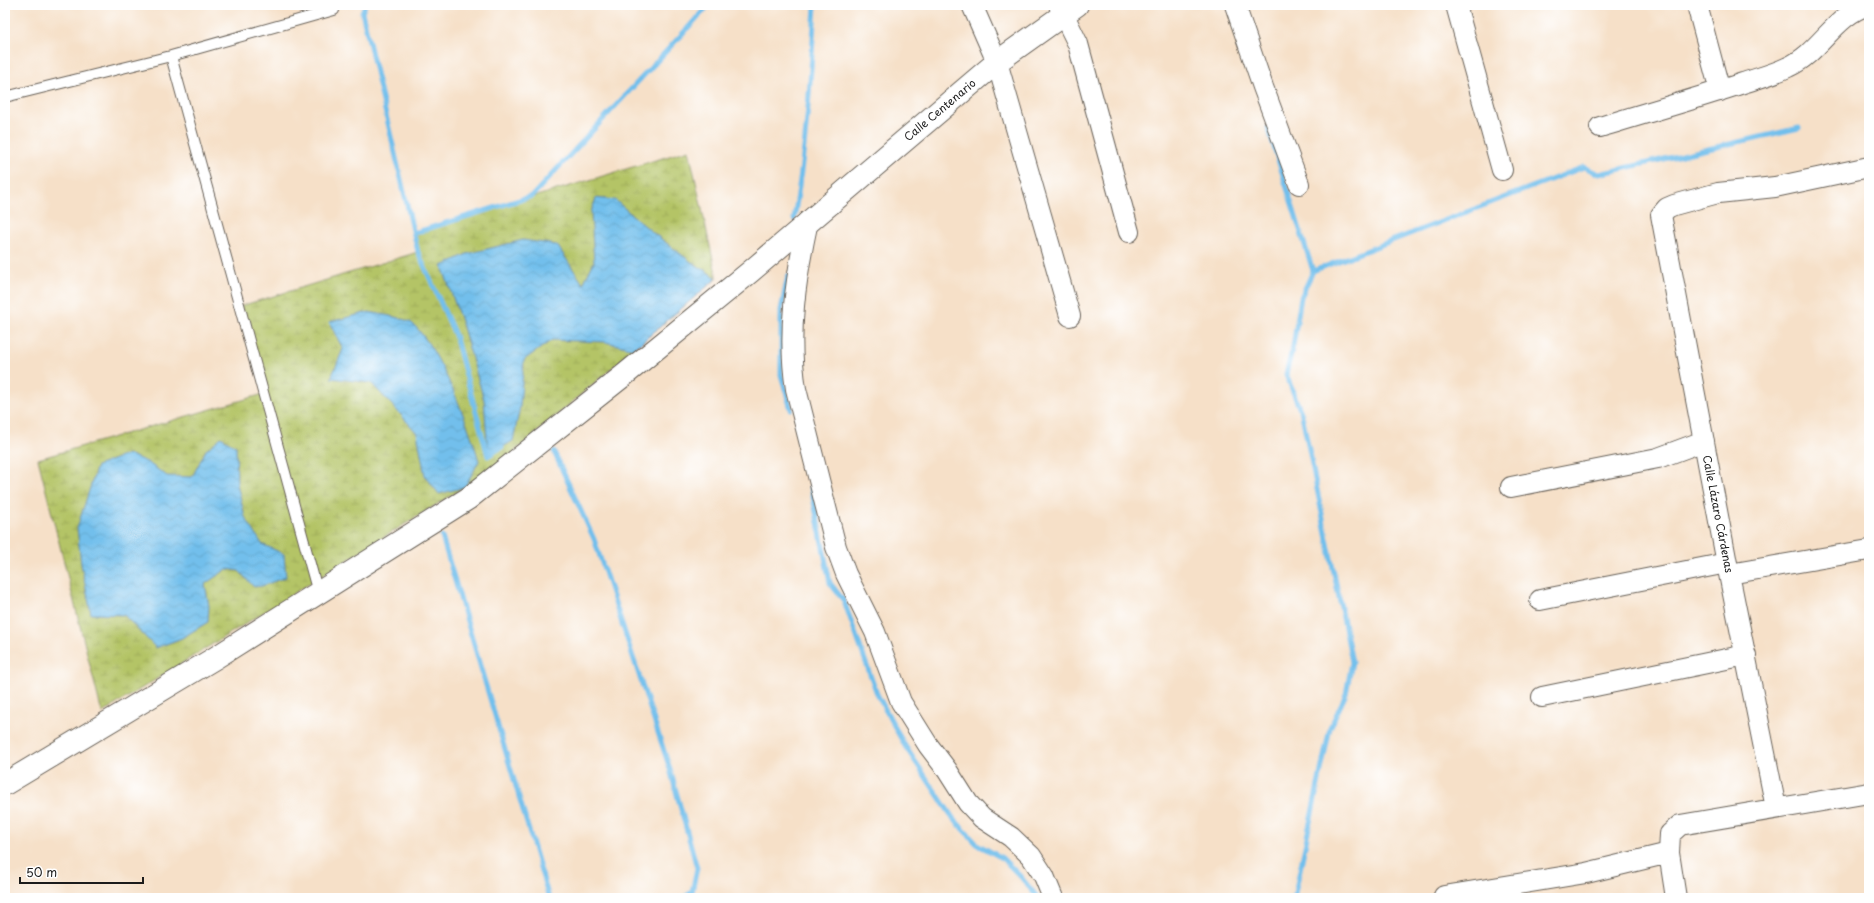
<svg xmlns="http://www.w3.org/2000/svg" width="1874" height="903" font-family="'Playpen Sans',sans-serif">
  <defs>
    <pattern id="wetland-marsh" width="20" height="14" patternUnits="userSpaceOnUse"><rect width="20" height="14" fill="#b4c466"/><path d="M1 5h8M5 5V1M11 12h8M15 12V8" fill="none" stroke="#9aa858"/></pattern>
    <pattern id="water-waves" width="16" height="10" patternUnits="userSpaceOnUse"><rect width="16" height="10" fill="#72bfec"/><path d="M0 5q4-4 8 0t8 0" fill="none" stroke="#62a4ca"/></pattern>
  </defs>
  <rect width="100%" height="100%" fill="#fff"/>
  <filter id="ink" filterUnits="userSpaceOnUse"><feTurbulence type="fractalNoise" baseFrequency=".025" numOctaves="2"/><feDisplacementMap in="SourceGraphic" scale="8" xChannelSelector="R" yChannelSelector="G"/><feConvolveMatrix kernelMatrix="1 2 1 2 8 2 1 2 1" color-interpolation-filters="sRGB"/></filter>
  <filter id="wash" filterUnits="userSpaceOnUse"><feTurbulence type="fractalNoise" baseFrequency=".012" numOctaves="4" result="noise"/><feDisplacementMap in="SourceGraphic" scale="16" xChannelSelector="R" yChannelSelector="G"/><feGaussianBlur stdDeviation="0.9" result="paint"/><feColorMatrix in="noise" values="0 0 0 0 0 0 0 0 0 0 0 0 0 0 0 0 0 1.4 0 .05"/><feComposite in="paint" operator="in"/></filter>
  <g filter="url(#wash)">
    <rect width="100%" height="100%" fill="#f6e0c8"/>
    <path fill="url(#wetland-marsh)" stroke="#687041" d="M 689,150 L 717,278 L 495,468 L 102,713 L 38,459 L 267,393 L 241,306 L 418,252 L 414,233 Z"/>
    <path fill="url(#water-waves)" stroke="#476e84" d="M 596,198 L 615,200 L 652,232 L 690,261 L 717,278 L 634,349 L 605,342 L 552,340 L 524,360 L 520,407 L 513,441 L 488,456 L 484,400 L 463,327 L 442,266 L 467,254 L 523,240 L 557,245 L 583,284 L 594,262 L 591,212 Z
      M 369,312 C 379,314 407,318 413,324 C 440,350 469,425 479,461 L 465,487 L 439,494 L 425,476 L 417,433 L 392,405 L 371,383 L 331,378 L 343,349 L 329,322 Z
      M 221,437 L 236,446 L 237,484 L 245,517 L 262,544 L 284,554 L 286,577 L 262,586 L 254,587 L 239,571 L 227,569 L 205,584 L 209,606 L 208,622 L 182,638 L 156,648 L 124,615 L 91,614 L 81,564 L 77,528 L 97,466 L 128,454 L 147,462 L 167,476 L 192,477 L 206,450 Z"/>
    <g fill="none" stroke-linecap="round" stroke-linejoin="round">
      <path stroke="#72bfec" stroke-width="5" d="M 365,5 L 362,12 L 418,252 L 455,335 L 488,456 L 502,447
        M 1268,128 L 1313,271 L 1301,297 L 1293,346 L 1286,374 L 1302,415 L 1352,662 L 1346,694 L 1330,728 L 1294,898
        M 794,219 C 806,148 811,77 815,5
        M 414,233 L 532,196 L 709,5
        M 1313,271 L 1584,167 L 1599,174 L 1799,128
        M 788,276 L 781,310 L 781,375 L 791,409
        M 554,452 L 594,539 L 670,769 L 697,868 L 692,892 L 683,898
        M 811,487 L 830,583 L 844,601 L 877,694 L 905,746 L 953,818 L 977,844 L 1002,858 L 1020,876 L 1038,898
        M 442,537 L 549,898"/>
    </g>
  </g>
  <g filter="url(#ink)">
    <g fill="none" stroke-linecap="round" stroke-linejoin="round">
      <defs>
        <path id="service" d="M 171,56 L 318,593
          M 5,97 L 171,56 L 334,10"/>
        <path id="minor" d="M 972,5 L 997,62 L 1070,316
          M 1059,5 L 1078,44 L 1129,232
          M 1235,5 L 1263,87 L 1299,184
          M 1456,5 L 1502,170
          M 1697,5 L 1720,91
          M 1600,127 C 1648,112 1696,99 1743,83 C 1758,78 1774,74 1788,67 C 1821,52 1834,15 1869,5
          M 808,221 C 796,276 787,333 796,389 L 836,547 L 846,574 L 875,632 L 901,702 L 928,745 L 947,770 L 968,803 L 982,818 L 1011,837 L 1031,856 L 1044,876 L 1053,898
          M 1511,487 L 1658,458 L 1704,441
          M 1729,574 L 1869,550
          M 1540,600 L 1727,563
          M 1542,697 L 1746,655
          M 1776,808 L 1729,574 L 1661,215 L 1667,208 L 1674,205 L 1718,193 L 1775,187 L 1869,167
          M 1444,896 L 1586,873 L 1669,853
          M 1676,898 L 1669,853 L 1670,834 L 1680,825 L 1869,793"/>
        <path id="tertiary" d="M 5,784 L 215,658 L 469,498 L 623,376 L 750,272 L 997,62 L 1077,5"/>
      </defs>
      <use href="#service" stroke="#686158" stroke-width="12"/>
      <use href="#minor" stroke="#686158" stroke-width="22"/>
      <use href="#tertiary" stroke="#686158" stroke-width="24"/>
      <use href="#service" stroke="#fff" stroke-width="10"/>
      <use href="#minor" stroke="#fff" stroke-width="20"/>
      <use href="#tertiary" stroke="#fff" stroke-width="22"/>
    </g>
  </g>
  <g text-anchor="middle" stroke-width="3" stroke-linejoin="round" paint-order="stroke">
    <g font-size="11" fill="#1c1c1c" stroke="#fff">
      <text transform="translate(940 110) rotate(-40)" y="4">Calle Centenario</text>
      <text transform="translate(1718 514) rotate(79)" y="4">Calle Lázaro Cárdenas</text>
    </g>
  </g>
  <rect width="1874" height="903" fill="none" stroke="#fff" stroke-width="20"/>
  <path d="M20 877v6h123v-6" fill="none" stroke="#1c1c1c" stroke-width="2"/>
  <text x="26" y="877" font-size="12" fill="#1c1c1c" stroke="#ffffff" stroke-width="3" paint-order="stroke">50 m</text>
</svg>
